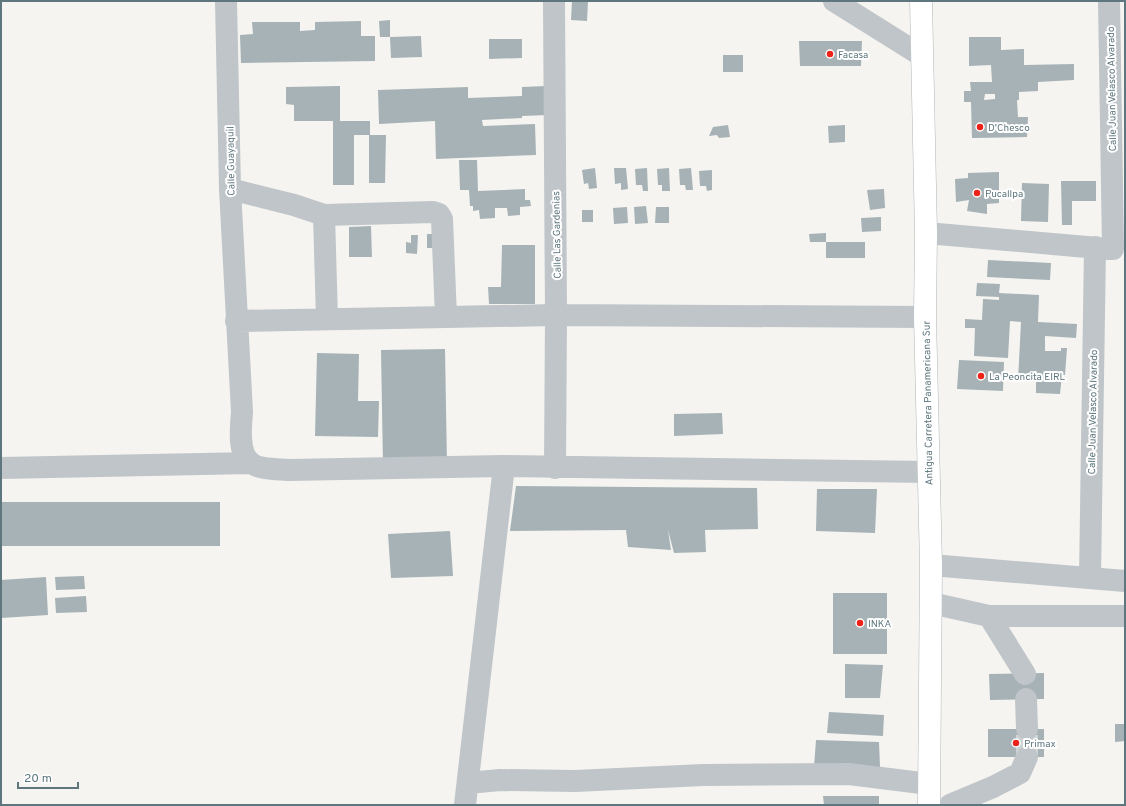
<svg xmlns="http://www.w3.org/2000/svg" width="1126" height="806" font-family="Overpass,sans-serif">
  <rect width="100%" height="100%" fill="#f5f4f1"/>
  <path fill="#a6b2b5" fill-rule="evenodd" d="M 572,1 L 588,1 L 587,21 L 571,20 Z
    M 390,20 L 390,37 L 380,37 L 379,21 Z
    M 361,21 L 361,36 L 375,36 L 375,61 L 241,63 L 240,35 L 253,34 L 252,22 L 300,22 L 300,31 L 315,30 L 315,22 Z
    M 421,36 L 422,57 L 391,58 L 390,37 Z
    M 969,37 L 1001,37 L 1001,50 L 1024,49 L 1024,65 L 1074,64 L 1074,80 L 1038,82 L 1038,91 L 1019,92 L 1019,100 L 1017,100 L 1018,117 L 1028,117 L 1027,137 L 972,138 L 971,102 L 964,102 L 964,91 L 971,91 L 970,82 L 992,82 L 991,65 L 969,66 ZM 985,94 L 995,94 L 995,99 L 984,100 Z
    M 489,39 L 522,39 L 522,58 L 489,59 Z
    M 799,41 L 862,41 L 861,66 L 800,66 Z
    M 723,55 L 743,55 L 743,72 L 723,72 Z
    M 340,86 L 340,121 L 370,121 L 370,135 L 386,135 L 385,183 L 369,183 L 369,135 L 354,135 L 354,185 L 333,185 L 333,121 L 294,121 L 294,105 L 286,104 L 286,87 Z
    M 547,86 L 548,115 L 522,116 L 522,118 L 482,120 L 483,126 L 535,124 L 536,155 L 436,159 L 435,121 L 379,124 L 378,90 L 468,87 L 468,98 L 522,96 L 522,87 Z
    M 728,125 L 730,137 L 719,138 L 717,135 L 709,136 L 713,127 Z
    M 845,125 L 845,142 L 829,143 L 828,126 Z
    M 459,160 L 477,160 L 478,191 L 525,189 L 525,200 L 530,200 L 531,206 L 520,207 L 520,215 L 508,216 L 507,208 L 495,208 L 495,218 L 480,219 L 479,210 L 473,211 L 473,206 L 470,206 L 469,190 L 460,190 Z
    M 595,168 L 597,188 L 589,189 L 588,183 L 584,184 L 582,170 Z
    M 614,168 L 626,168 L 628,189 L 621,190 L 621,183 L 615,184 Z
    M 647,168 L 648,191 L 643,191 L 642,185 L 636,185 L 635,169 Z
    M 669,168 L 670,191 L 662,191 L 662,185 L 658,185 L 657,169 Z
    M 691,168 L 693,190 L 686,190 L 685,185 L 680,185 L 679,169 Z
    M 712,170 L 712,190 L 707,191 L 706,186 L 700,186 L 699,171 Z
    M 999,172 L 999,203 L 987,204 L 987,214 L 967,211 L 969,200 L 956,202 L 955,179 L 968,178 L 968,173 Z
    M 1061,181 L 1096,181 L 1096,201 L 1072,201 L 1072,225 L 1062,225 Z
    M 1022,183 L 1049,184 L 1048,222 L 1021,221 Z
    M 884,189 L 885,208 L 870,210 L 867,190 Z
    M 646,206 L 648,223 L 635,224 L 634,207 Z
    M 627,207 L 628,223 L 614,224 L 613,208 Z
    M 656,207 L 669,207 L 669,223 L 655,223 Z
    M 582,210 L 593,210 L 593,222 L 582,222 Z
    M 881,217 L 881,231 L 862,232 L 861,218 Z
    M 371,226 L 372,257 L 349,257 L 349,227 Z
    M 826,233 L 826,242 L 810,242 L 809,234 Z
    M 427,234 L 437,234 L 437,248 L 427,248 Z
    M 411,235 L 418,235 L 417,254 L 406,253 L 406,242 L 411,243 Z
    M 826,242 L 865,242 L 865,258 L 826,258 Z
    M 502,245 L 535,245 L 535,304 L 489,304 L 488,287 L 501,287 Z
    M 988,260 L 1051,263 L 1050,280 L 987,277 Z
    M 977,283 L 1000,284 L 999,293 L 1039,295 L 1038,322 L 1077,324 L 1076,338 L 1045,336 L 1045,351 L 1061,351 L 1061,348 L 1067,348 L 1065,375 L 1062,375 L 1060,394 L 1036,393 L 1036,382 L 1018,381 L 1021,322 L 1010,321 L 1008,358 L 974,356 L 975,328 L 965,328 L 965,319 L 982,320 L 983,299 L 999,300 L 999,297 L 976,296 Z
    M 445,349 L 447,465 L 383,467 L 381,350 Z
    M 317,353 L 359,354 L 358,401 L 379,401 L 378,437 L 315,436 Z
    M 959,360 L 1004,362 L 1003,391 L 957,389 Z
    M 722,413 L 723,434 L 674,436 L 674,414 Z
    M 516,486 L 757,488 L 758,529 L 705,530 L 706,552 L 674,553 L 668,530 L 671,550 L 628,547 L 626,530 L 510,531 Z
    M 817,489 L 877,489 L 875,533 L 816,531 Z
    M 1,502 L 220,502 L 220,546 L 1,546 Z
    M 450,531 L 453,576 L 391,578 L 388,534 Z
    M 84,576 L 85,589 L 56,590 L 55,577 Z
    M 46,577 L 48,615 L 1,618 L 1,580 Z
    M 833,593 L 887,593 L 887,654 L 833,654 Z
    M 86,596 L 87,612 L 56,613 L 55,598 Z
    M 845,664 L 883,665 L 880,698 L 845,698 Z
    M 1044,673 L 1044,699 L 990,700 L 989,674 Z
    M 829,712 L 884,715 L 883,736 L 827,733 Z
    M 1115,724 L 1125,724 L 1125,741 L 1115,742 Z
    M 988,729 L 1044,729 L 1044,757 L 988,757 Z
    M 816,740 L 879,742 L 880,767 L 814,767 Z
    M 823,796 L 879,796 L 879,805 L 824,805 Z"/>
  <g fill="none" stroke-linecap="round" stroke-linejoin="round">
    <path stroke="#cfd4d4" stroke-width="22" stroke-dasharray="22 11" stroke-linecap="butt" d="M 1027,757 L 1027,729"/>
    <defs>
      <path id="highway" d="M 921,1 L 926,233 L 925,317 L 931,565 L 929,805"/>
    </defs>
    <use href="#highway" stroke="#b0b6b8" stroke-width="23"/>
    <path stroke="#bfc5c8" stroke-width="22" d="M 226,1 L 230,189 L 242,412 C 241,426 237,453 251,463 C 258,469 278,469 288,470 L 504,466 L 929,472
      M 554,1 L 556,315 L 555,468
      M 834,1 L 922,56
      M 1109,1 L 1113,249
      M 230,189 L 294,205 L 324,215 L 433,212 L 439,214 L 442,219 L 446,317
      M 324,215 L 327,319
      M 926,233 L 1110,249
      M 236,321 L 556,315 L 925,317
      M 1,468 L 251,463
      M 931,565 L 1125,581
      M 1090,578 L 1095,247
      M 931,603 L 989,616 L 1125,616
      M 989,616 L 1025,674
      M 1026,699 L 1027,729
      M 468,783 L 500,780 L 575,781 L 703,775 L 849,774 L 929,784
      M 465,805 L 504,466
      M 950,805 L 993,787 L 1020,773 L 1027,757"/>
    <use href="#highway" stroke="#fff" stroke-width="22"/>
  </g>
  <g fill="#ed2319" stroke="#fff" stroke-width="1.5">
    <circle cx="830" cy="54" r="4"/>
    <circle cx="980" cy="127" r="4"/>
    <circle cx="977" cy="193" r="4"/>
    <circle cx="981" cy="376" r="4"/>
    <circle cx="860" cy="623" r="4"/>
    <circle cx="1016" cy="743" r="4"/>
  </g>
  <g text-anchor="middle" stroke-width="4" stroke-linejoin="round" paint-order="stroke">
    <g font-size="10" fill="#5e767e" stroke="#fff" text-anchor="start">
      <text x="838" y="58">Facasa</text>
      <text x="988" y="131">D'Chesco</text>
      <text x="985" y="197">Pucallpa</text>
      <text x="989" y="380">La Peoncita EIRL</text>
      <text x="868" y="627">INKA</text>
      <text x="1024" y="747">Primax</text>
    </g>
    <g font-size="10" fill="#5e767e" stroke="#fff">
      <text transform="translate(1111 89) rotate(-91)" y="4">Calle Juan Velasco Alvarado</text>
      <text transform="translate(230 161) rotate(-91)" y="4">Calle Guayaquil</text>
      <text transform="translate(556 235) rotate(-91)" y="4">Calle Las Gardenias</text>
      <text transform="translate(927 403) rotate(-91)" y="4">Antigua Carretera Panamericana Sur</text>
      <text transform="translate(1092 412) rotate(-89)" y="4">Calle Juan Velasco Alvarado</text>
    </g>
  </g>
  <rect width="1126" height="806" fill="none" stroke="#5e767e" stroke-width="4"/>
  <path d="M18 782v6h60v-6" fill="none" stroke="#5e767e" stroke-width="2"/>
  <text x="24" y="782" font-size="12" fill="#5e767e" stroke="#ffffff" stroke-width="3" paint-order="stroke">20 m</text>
</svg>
